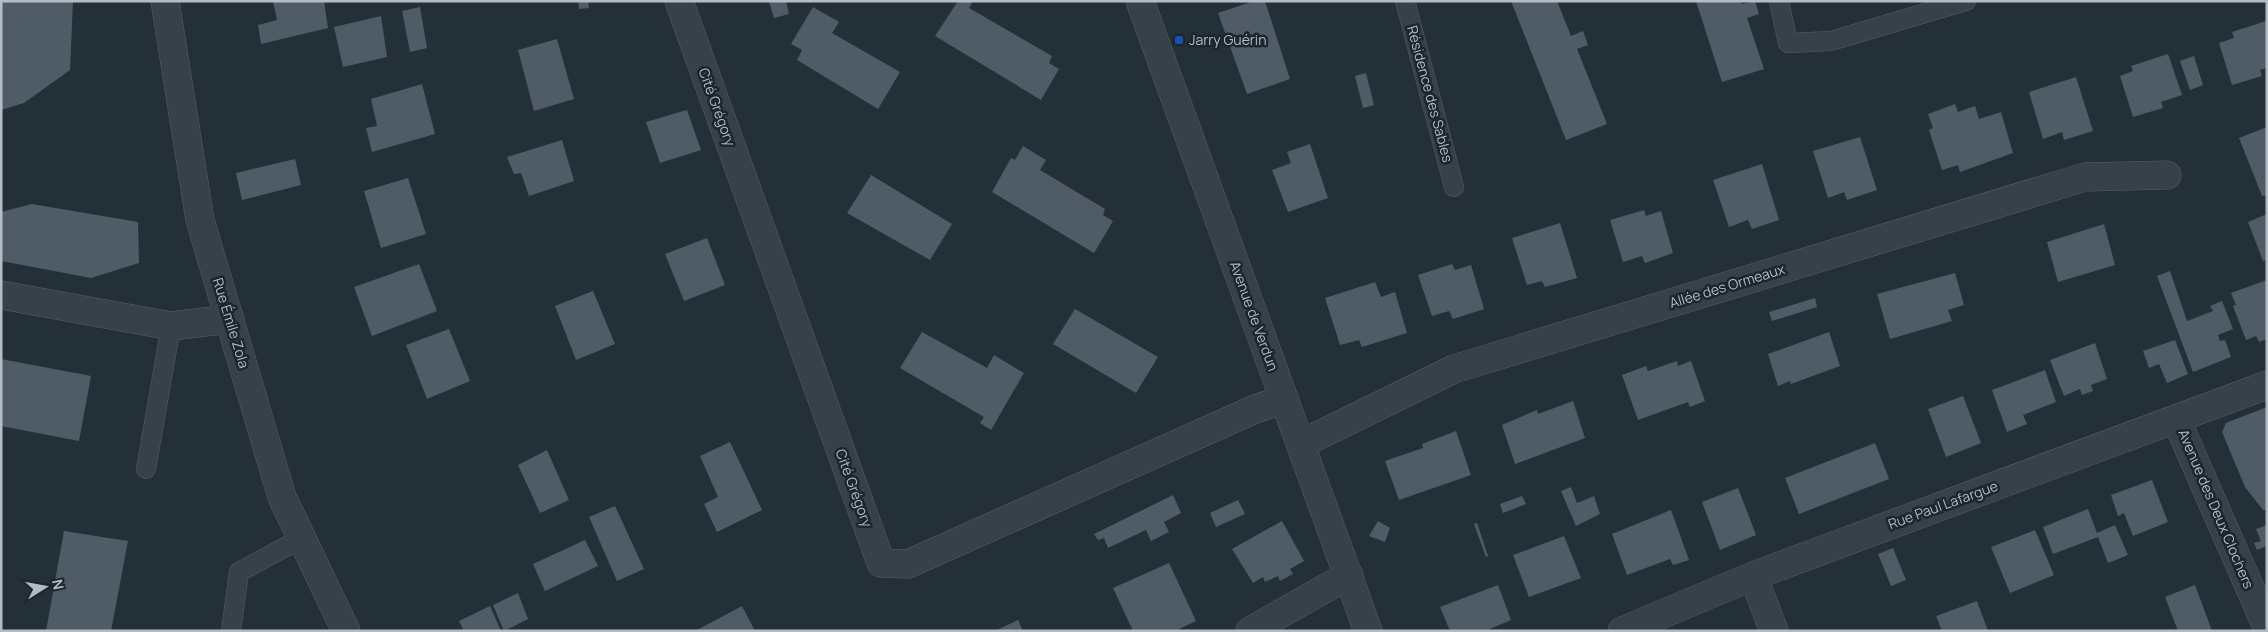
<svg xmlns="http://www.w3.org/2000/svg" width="2268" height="632" font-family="Manrope,sans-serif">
  <rect width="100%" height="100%" fill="#243038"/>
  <path fill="#4f5c67" d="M 1,1 L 73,1 L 70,70 L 24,103 L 1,110 Z
    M 273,1 L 324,1 L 328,28 L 261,44 L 258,25 L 277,20 Z
    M 578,1 L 588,1 L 589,8 L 579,9 Z
    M 769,1 L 786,1 L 789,14 L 774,18 Z
    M 958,1 L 973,1 L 969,8 L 1052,56 L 1049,63 L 1059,69 L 1041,100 L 935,36 Z
    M 1254,1 L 1265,1 L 1290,79 L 1247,94 L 1218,13 Z
    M 1511,1 L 1557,1 L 1571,36 L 1583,31 L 1588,45 L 1577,49 L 1607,124 L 1566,140 Z
    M 1696,1 L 1741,1 L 1742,4 L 1755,1 L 1759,14 L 1747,18 L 1764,69 L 1722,82 Z
    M 420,7 L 427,48 L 410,52 L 402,11 Z
    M 813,7 L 839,22 L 832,33 L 900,72 L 878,109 L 797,60 L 802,50 L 791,44 Z
    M 381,16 L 387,57 L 343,67 L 334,27 Z
    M 2266,21 L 2267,68 L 2260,70 L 2262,76 L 2232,85 L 2219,43 L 2234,38 L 2232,32 Z
    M 557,39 L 574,99 L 534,111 L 518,50 Z
    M 2168,54 L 2182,95 L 2161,102 L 2163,108 L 2133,117 L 2120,76 L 2133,71 L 2131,66 Z
    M 2194,56 L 2203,85 L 2190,90 L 2180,61 Z
    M 1366,73 L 1374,105 L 1363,108 L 1355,76 Z
    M 2076,77 L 2093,131 L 2064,140 L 2062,132 L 2043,139 L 2029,92 Z
    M 422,84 L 435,134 L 372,152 L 366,128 L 377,126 L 371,99 Z
    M 1955,104 L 1958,112 L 1975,106 L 1979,119 L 2001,112 L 2013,153 L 1960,172 L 1958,165 L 1942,170 L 1929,130 L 1933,128 L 1928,114 Z
    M 687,110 L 701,150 L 660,163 L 646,122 Z
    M 2267,127 L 2267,195 L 2262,196 L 2239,138 Z
    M 1860,137 L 1877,190 L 1847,200 L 1844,192 L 1828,198 L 1813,151 Z
    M 562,140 L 574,181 L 529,196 L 521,173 L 514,174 L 507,157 Z
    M 1310,144 L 1328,198 L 1288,212 L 1272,170 L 1291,163 L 1287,152 Z
    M 1023,146 L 1046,160 L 1040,170 L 1105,209 L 1103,215 L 1113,221 L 1094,253 L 992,192 L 1011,158 L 1015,160 Z
    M 295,159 L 301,185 L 242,200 L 236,173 Z
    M 1762,164 L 1779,220 L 1752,229 L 1748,220 L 1729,227 L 1713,180 Z
    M 871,175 L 952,224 L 930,260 L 847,213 Z
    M 408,178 L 426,234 L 381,248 L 364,191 Z
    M 32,204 L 138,222 L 139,263 L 91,278 L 1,261 L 1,212 Z
    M 1644,210 L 1646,216 L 1661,211 L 1673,253 L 1645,263 L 1642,256 L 1623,262 L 1610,220 Z
    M 2267,214 L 2267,260 L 2263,261 L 2248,222 Z
    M 1560,223 L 1577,278 L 1545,287 L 1542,281 L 1527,285 L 1512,238 Z
    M 2104,224 L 2115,265 L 2058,282 L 2047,242 Z
    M 707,238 L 725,285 L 684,301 L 665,254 Z
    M 419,264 L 437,311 L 372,336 L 354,287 Z
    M 1452,264 L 1455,270 L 1471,265 L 1484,309 L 1453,319 L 1449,311 L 1432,316 L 1418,275 Z
    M 2170,271 L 2187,321 L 2213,311 L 2210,306 L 2222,301 L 2233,329 L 2218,335 L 2220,341 L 2225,340 L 2231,357 L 2193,372 L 2157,276 Z
    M 1955,273 L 1964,305 L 1948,310 L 1952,321 L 1890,339 L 1877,294 Z
    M 2267,280 L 2267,339 L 2259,342 L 2256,336 L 2246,340 L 2233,306 L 2236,305 L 2231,293 Z
    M 1375,282 L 1381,297 L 1395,292 L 1407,333 L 1362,347 L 1359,340 L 1340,345 L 1325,298 Z
    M 593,291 L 615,344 L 576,360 L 555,306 Z
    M 1815,298 L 1817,307 L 1772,321 L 1769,312 Z
    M 1075,309 L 1158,357 L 1136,393 L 1053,344 Z
    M 449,329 L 470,381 L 427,399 L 406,345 Z
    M 922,332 L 987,368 L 994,355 L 1024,373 L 991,430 L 980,423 L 984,417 L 900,368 Z
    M 1829,332 L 1840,366 L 1791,384 L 1790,381 L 1778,386 L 1768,354 Z
    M 2175,340 L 2188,374 L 2167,383 L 2159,364 L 2149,368 L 2143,351 Z
    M 2095,343 L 2107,379 L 2091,385 L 2093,391 L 2082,395 L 2080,389 L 2064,396 L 2050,360 Z
    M 1,359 L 91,376 L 79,441 L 1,426 Z
    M 1677,361 L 1678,366 L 1691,361 L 1705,401 L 1690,407 L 1688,402 L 1638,420 L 1622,375 L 1646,366 L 1648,371 Z
    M 2045,370 L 2056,402 L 2023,415 L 2027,424 L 2007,432 L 1992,390 Z
    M 1963,396 L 1981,443 L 1946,457 L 1928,409 Z
    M 1573,401 L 1585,438 L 1515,464 L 1502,425 L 1537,410 L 1538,414 Z
    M 2267,407 L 2267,510 L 2263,510 L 2245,487 L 2222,432 L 2226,423 Z
    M 1456,431 L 1471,475 L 1399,500 L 1385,461 L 1423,448 L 1422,444 Z
    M 730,442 L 762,510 L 717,532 L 704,504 L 718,497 L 700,456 Z
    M 1875,443 L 1889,479 L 1799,514 L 1785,478 Z
    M 547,450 L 569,500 L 540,513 L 518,465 Z
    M 2152,480 L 2168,522 L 2133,536 L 2124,513 L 2118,516 L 2111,495 Z
    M 1571,487 L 1577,503 L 1594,496 L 1600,514 L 1576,526 L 1561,491 Z
    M 1738,488 L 1756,535 L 1720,550 L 1702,502 Z
    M 1173,495 L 1181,513 L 1164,522 L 1169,532 L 1151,541 L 1146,530 L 1108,548 L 1104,538 L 1098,540 L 1094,534 Z
    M 1522,496 L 1526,504 L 1503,513 L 1500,504 Z
    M 1238,500 L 1245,514 L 1216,527 L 1210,513 Z
    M 615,506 L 644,569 L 617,581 L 589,517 Z
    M 2088,509 L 2097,533 L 2115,525 L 2128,555 L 2108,563 L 2098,537 L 2053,554 L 2043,527 Z
    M 1671,510 L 1689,560 L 1673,565 L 1670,559 L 1627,575 L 1612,534 Z
    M 1282,521 L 1304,561 L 1290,569 L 1293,574 L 1280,581 L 1278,576 L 1265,582 L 1263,577 L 1253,583 L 1232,549 Z
    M 1378,521 L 1390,528 L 1385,542 L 1369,536 Z
    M 1477,523 L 1488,556 L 1486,557 L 1474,524 Z
    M 2267,525 L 2267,546 L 2257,550 L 2254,543 L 2261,541 L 2256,529 Z
    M 2035,530 L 2054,575 L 2010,593 L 1991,547 Z
    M 64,531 L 128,541 L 111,631 L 46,631 Z
    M 1564,536 L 1581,578 L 1529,597 L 1513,555 Z
    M 585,540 L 598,566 L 545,591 L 533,564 Z
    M 1893,548 L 1906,580 L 1891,586 L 1878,554 Z
    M 1169,563 L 1196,621 L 1175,631 L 1133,631 L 1113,588 Z
    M 1498,585 L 1511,620 L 1485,631 L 1450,631 L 1440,607 Z
    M 2195,585 L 2212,631 L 2178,631 L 2165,597 Z
    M 518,593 L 528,619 L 504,631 L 493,605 Z
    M 1977,601 L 1988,631 L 1942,631 L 1936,616 Z
    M 490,606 L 501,631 L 464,631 L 459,621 Z
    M 742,606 L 755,631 L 698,631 L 697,630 Z
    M 1018,620 L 1023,631 L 995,631 Z"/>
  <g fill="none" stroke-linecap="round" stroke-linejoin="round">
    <defs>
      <path id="service" d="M 1405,1 L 1454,187
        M 1779,1 L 1788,43 L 1831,41 L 1966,1
        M 146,469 L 171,326
        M 231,631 L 239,572 L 302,538"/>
      <path id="minor" d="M 165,1 L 200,220 L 282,497 L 346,631
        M 679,1 L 881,563 L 908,564 L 1253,410 L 1284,399
        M 1,295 L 171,326 L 230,319
        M 2176,419 L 2267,627
        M 1301,444 L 1454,369 L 2085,177 L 2167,175
        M 1753,576 L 1774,631
        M 1250,631 L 1349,575
        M 1622,631 L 1753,576 L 2267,385"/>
      <path id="tertiary" d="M 1140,1 L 1368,631"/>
    </defs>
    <use href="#service" stroke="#565f67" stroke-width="20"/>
    <use href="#minor" stroke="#565f67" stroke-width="29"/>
    <use href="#tertiary" stroke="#565f67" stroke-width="29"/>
    <use href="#service" stroke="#374149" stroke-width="19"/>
    <use href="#minor" stroke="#374149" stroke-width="28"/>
    <use href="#tertiary" stroke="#374149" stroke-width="28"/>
  </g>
  <rect fill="#1a4fb4" stroke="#1d262e" stroke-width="2" x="1174" y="35" width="10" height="10" rx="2.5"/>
  <g text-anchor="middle" stroke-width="5" stroke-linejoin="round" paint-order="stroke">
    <g font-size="14" fill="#b3bcc5" stroke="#1d262e" text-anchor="start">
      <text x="1189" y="45">Jarry Guérin</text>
    </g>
    <g font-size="14" fill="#b3bcc5" stroke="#1d262e">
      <text transform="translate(1430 94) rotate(75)" y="5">Résidence des Sables</text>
      <text transform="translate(717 107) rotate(70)" y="5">Cité Grégory</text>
      <text transform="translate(1727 286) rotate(-17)" y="5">Allée des Ormeaux</text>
      <text transform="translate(1254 316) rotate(70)" y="5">Avenue de Verdun</text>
      <text transform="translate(231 323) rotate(73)" y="5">Rue Émile Zola</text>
      <text transform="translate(854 488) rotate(70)" y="5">Cité Grégory</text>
      <text transform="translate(1943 505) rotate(-20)" y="5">Rue Paul Lafargue</text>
      <text transform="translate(2216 509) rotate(67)" y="5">Avenue des Deux Clochers</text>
    </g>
  </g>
  <rect width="2268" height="632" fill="none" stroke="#b3bcc5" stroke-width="5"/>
  <g transform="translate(45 587) rotate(79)" stroke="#1d262e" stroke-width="4" paint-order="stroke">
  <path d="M0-4L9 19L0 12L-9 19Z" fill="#b3bcc5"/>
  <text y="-8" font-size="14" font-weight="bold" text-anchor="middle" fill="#b3bcc5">N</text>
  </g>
</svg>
